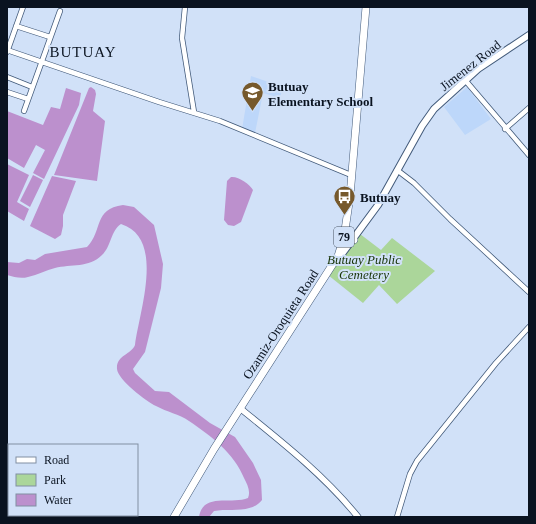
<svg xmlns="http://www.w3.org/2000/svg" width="536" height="524" font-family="Georgia,serif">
  <rect width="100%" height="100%" fill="#d1e1f8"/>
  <path fill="#bdd7fa" d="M 251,76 L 283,87 L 280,98 L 263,93 L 255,133 L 242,129 Z
    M 467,87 L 491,119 L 465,135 L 444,107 Z"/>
  <path fill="#abd69a" d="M 360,234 L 381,250 L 392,238 L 435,271 L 397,304 L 379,285 L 363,303 L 328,275 Z"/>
  <path fill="#bc90cd" d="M 91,87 L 95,90 L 96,94 L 93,111 L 105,121 L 97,181 L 54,175 L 89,88 Z
    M 66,88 L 81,93 L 79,105 L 44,179 L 33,173 L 45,150 L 36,145 L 24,168 L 7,158 L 7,111 L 43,125 L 51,107 L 60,109 Z
    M 7,164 L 29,175 L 17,202 L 29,209 L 24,221 L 7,211 Z
    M 33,175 L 43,180 L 30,207 L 20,201 Z
    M 52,176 L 76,181 L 63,215 L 63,226 L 61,235 L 55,239 L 30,226 Z
    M 231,177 C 238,176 250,184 253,190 L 241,222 L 234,226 L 228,225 L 224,220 L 227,181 Z
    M 123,205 L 134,207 L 154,225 L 163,264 L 161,288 L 145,352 L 133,369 L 135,373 L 155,391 L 169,392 L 210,423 L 235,437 L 253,463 L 261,480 L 262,500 C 251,514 230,508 214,511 L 209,517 L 199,517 C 203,492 231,505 248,498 C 251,491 247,484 244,478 C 234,453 211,436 189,421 C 179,414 167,412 156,406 C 146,401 118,380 117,369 C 116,355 131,355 135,345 C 139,312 166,238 121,224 C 111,230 111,247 102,255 C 89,268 71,264 55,268 C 46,270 38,275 28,277 C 21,279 14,277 7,275 L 7,262 L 19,263 L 27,259 L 35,260 L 45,254 L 87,247 C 103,231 93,209 123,205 Z"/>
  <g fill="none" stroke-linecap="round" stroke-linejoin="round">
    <defs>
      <path id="minor" d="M 185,7 L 182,38 L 194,112
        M 16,26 L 50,37
        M 7,50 L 159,102 L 220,121 L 351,175
        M 7,52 L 23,7
        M 7,77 L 32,87
        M 465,80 L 529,155
        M 7,92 L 28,99
        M 24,111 L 60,11
        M 505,129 L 529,108
        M 397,170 L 414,183 L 450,219 L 529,292
        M 397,517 L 410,474 L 417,461 L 496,363 L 529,327"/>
      <path id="tertiary" d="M 241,409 C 282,442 325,476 358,517"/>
      <path id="secondary" d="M 336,262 L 378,205 L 422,126 L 434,109 L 478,69 L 529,35"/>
      <path id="trunk" d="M 344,237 L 354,240
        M 174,517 L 214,449 L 338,256 L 344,237 L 350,196 L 366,7"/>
    </defs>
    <use href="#minor" stroke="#425a7a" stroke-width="6"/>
    <use href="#tertiary" stroke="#425a7a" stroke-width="7"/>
    <use href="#secondary" stroke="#425a7a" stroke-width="8"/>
    <use href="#trunk" stroke="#425a7a" stroke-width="8"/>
    <use href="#minor" stroke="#fff" stroke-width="4.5"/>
    <use href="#tertiary" stroke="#fff" stroke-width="5.5"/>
    <use href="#secondary" stroke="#fff" stroke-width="6"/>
    <use href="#trunk" stroke="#fff" stroke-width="7"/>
  </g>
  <defs>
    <symbol id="school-pin" viewBox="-11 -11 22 30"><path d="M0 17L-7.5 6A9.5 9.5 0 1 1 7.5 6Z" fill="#76592c" stroke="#d1e1f8"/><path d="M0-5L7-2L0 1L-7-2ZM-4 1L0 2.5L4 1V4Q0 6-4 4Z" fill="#fff"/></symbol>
    <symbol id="bus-pin" viewBox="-11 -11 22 30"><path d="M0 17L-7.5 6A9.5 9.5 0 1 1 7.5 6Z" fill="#76592c" stroke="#d1e1f8"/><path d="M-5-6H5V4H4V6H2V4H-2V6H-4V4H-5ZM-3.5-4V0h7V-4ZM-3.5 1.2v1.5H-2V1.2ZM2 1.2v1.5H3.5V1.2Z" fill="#fff"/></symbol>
  </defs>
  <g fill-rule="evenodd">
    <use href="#school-pin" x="240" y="80" width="25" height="34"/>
    <use href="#bus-pin" x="332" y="184" width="25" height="34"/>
  </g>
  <g text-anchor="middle" stroke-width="4" stroke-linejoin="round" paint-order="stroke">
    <rect fill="#d1e1f8" stroke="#465161" stroke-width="1" x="334" y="227" width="20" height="20" rx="3"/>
    <g font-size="12" font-weight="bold" fill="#0a1320">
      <text x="344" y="241">79</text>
    </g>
    <g font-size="13" fill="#0a1320" stroke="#d1e1f8">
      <text transform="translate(470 65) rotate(-38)" y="5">Jimenez Road</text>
      <text transform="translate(280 324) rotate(-57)" y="5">Ozamiz-Oroquieta Road</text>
    </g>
    <g font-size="13" font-weight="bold" fill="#0a1320" stroke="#d1e1f8" text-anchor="start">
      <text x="268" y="91">Butuay<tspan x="268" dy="15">Elementary School</tspan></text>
      <text x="360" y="202">Butuay</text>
    </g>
    <g font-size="13" font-style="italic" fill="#173306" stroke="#d1e1f8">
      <text x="364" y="264">Butuay Public<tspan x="364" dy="15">Cemetery</tspan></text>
    </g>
    <g font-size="15" letter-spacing="1" fill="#0a1320" stroke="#d1e1f8">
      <text x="83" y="57">BUTUAY</text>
    </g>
  </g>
  <rect width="536" height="524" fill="none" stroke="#0a1320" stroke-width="16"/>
  <rect x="8" y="444" width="130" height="72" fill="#d1e1f8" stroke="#818fa2"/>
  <rect x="16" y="457" width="20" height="6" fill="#ffffff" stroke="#818fa2"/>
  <text x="44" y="464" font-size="12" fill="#0a1320">Road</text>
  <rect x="16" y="474" width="20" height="12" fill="#abd69a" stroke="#818fa2"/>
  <text x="44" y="484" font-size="12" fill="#0a1320">Park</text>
  <rect x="16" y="494" width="20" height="12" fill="#bc90cd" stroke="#818fa2"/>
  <text x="44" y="504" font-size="12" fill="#0a1320">Water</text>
</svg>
